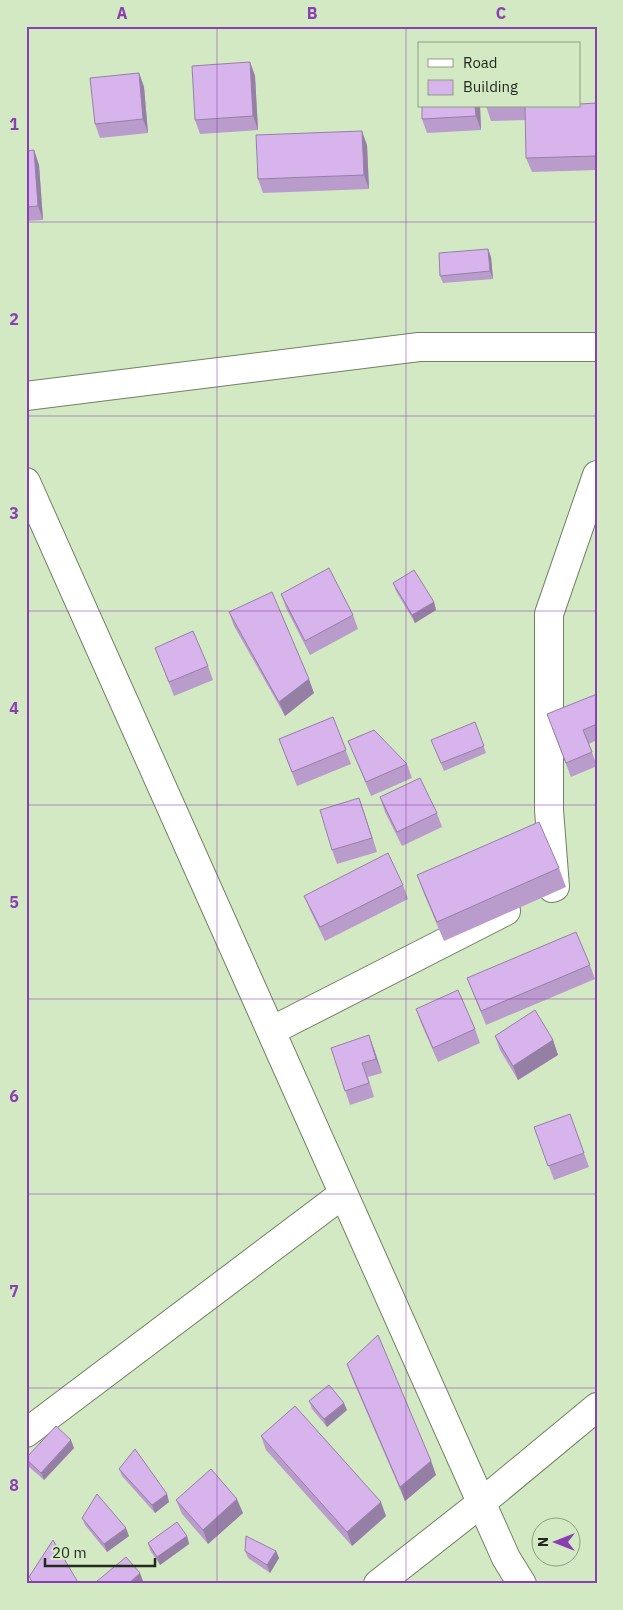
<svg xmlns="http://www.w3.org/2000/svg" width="623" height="1610" font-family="'IBM Plex Sans',sans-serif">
  <rect width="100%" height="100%" fill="#d3e9c4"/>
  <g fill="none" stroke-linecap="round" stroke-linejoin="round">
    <defs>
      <path id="minor" d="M 26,396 L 419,347 L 597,347
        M 26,482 L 506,1558 L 522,1584
        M 552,888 L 555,887 L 549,810 L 549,614 L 597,475
        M 271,1031 L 506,911
        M 26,1433 L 343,1194
        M 378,1584 L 481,1503 L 597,1407"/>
    </defs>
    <use href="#minor" stroke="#6f8261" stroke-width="30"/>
    <use href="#minor" stroke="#fff" stroke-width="28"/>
  </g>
  <path fill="#b99ccb" d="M 250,62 L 255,76 L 258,130 L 200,134 L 195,120 Z
    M 139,73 L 144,87 L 148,133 L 100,138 L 95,124 Z
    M 597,103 L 597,170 L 532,172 L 526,158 L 526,120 L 491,121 L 486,106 L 579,106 Z
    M 422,106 L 480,106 L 481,130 L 427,133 L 422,119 Z
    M 367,145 L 369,189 L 263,193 L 258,179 Z
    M 34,150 L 39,165 L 43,220 L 26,221 L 26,151 Z
    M 488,249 L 491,257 L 493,279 L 443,283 L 440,276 Z
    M 393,583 L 434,602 L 436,610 L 415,623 L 396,591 Z
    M 281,594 L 353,615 L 358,629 L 310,655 L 286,608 Z
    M 229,612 L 314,693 L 285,716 L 234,626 Z
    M 155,648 L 208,666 L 213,680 L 174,696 Z
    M 597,694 L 597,740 L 589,744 L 597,766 L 571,777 L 552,728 Z
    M 333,717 L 351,764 L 297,786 L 279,739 Z
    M 475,722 L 486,753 L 444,771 L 434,747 Z
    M 348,741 L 407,764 L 412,778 L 371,796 L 354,755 Z
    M 380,797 L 437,813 L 442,827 L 402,846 L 385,812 Z
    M 359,798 L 377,852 L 337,864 L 332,850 Z
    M 559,868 L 566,887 L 444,941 L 424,894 L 417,875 Z
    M 403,885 L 408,899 L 325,941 L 310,910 L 304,896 Z
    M 590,965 L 595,979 L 486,1025 L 467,978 Z
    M 416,1009 L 475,1029 L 480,1043 L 438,1062 L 421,1023 Z
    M 495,1036 L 553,1040 L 558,1055 L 518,1080 L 500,1050 Z
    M 331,1048 L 374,1049 L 382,1073 L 368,1077 L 374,1097 L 350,1105 Z
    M 570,1114 L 589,1167 L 554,1180 L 534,1127 Z
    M 347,1364 L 431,1461 L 436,1475 L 405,1501 L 352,1378 Z
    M 309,1401 L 347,1410 L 327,1427 L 312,1409 Z
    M 261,1436 L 386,1516 L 352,1546 L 266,1450 Z
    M 74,1448 L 44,1480 L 28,1466 L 26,1460 L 26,1458 Z
    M 119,1469 L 167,1494 L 169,1502 L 155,1513 L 122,1476 Z
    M 176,1500 L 243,1513 L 208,1544 L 182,1514 Z
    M 82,1518 L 129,1536 L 107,1552 L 85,1525 Z
    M 187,1536 L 189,1544 L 160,1565 L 150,1550 L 148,1543 Z
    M 245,1551 L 276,1551 L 279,1558 L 270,1573 L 248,1558 Z"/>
  <path fill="#967fa5" d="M 250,62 L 255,76 L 258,130 L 253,116 Z
    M 139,73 L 144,87 L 148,133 L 143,119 Z
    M 475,106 L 480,106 L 481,130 L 476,116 Z
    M 362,131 L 367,145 L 369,189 L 364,175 Z
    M 34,150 L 39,165 L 43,220 L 38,206 Z
    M 488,249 L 491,257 L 493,279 L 490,271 Z
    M 434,602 L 436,610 L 415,623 L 412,615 Z
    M 309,679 L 314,693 L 285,716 L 279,702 Z
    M 359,798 L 364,812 L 377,852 L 372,838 Z
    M 369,1035 L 374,1049 L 382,1073 L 376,1059 Z
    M 553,1040 L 558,1055 L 518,1080 L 513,1066 Z
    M 344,1403 L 347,1410 L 327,1427 L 324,1419 Z
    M 71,1440 L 74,1448 L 44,1480 L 41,1473 Z
    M 431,1461 L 436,1475 L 405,1501 L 400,1487 Z
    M 167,1494 L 169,1502 L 155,1513 L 152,1505 Z
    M 237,1499 L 243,1513 L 208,1544 L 203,1530 Z
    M 381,1502 L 386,1516 L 352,1546 L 347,1532 Z
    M 126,1528 L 129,1536 L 107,1552 L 104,1544 Z
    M 187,1536 L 189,1544 L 160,1565 L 157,1557 Z
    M 276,1551 L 279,1558 L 270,1573 L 267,1565 Z
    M 140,1573 L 143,1581 L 140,1584 L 128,1584 Z"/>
  <path fill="#d7b5ec" stroke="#967fa5" d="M 250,62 L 253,116 L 195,120 L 192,66 Z
    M 139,73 L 143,119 L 95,124 L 90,78 Z
    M 597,103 L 597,156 L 526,158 L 525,106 L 579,106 L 579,104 Z
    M 422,106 L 475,106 L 476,116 L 422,119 Z
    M 362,131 L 364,175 L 258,179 L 256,135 Z
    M 34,150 L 38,206 L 26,207 L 26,151 Z
    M 488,249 L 490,271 L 440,276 L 439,253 Z
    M 329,568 L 353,615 L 305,641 L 281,594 Z
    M 414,570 L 434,602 L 412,615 L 393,583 Z
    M 272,592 L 309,679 L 279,702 L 229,612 Z
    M 193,631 L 208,666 L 169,682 L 155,648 Z
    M 597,694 L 597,724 L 583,730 L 592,752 L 566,763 L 547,714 Z
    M 333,717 L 346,750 L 292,772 L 279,739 Z
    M 475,722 L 484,746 L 441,763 L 431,740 Z
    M 374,730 L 407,764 L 366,782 L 348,741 Z
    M 420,778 L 437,813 L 397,832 L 380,797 Z
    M 359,798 L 372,838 L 332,850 L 320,810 Z
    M 539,822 L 559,868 L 437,922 L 417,875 Z
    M 388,853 L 403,885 L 320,927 L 304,896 Z
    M 576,932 L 590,965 L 481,1011 L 467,978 Z
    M 458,990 L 475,1029 L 433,1048 L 416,1009 Z
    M 535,1010 L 553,1040 L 513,1066 L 495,1036 Z
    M 369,1035 L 376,1059 L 362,1063 L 369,1083 L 345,1091 L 331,1048 Z
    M 570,1114 L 584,1153 L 548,1166 L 534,1127 Z
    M 378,1335 L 431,1461 L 400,1487 L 347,1364 Z
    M 329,1385 L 344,1403 L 324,1419 L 309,1401 Z
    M 295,1406 L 381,1502 L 347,1532 L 261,1436 Z
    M 56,1426 L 71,1440 L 41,1473 L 26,1459 L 26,1458 Z
    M 135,1449 L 167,1494 L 152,1505 L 119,1469 Z
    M 211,1469 L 237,1499 L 203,1530 L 176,1500 Z
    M 97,1494 L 126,1528 L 104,1544 L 82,1518 Z
    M 177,1522 L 187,1536 L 157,1557 L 148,1543 Z
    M 246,1536 L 276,1551 L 267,1565 L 245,1551 Z
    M 53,1540 L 79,1584 L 34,1584 L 29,1577 Z
    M 126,1557 L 140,1573 L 128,1584 L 97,1584 L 96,1582 Z"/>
  <path fill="none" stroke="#8a3fb0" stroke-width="1" stroke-opacity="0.55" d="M 217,26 L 217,1584M 406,26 L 406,1584M 26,222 L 597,222M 26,416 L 597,416M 26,611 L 597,611M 26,805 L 597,805M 26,999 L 597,999M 26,1194 L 597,1194M 26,1388 L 597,1388"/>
  <rect width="623" height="1610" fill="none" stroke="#d3e9c4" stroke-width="55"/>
  <rect x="418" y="42" width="162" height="65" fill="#d3e9c4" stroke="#8d9d81"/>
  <rect x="428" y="59" width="25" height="8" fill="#ffffff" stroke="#8d9d81"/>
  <text x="463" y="68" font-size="15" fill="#232a1d">Road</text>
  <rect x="428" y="80" width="25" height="15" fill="#d7b5ec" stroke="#8d9d81"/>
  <text x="463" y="92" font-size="15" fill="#232a1d">Building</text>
  <g transform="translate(556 1542) rotate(270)"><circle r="24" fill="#d3e9c4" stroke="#8d9d81"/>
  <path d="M0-4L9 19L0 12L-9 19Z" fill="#8a3fb0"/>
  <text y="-8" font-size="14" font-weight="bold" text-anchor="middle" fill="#232a1d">N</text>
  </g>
  <path d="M45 1558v8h110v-8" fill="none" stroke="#232a1d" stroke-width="2.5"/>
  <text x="52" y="1558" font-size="15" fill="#232a1d" stroke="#d3e9c4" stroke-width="4" paint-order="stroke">20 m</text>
  <rect x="28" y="28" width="568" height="1554" fill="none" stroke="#8a3fb0" stroke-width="2"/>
  <g font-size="16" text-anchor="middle" font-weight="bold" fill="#8a3fb0">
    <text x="122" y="19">A</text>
    <text x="312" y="19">B</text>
    <text x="501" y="19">C</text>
    <text x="14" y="130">1</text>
    <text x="14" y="325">2</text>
    <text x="14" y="519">3</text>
    <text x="14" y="714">4</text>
    <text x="14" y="908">5</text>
    <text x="14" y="1102">6</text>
    <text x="14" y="1297">7</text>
    <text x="14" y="1491">8</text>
  </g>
</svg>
